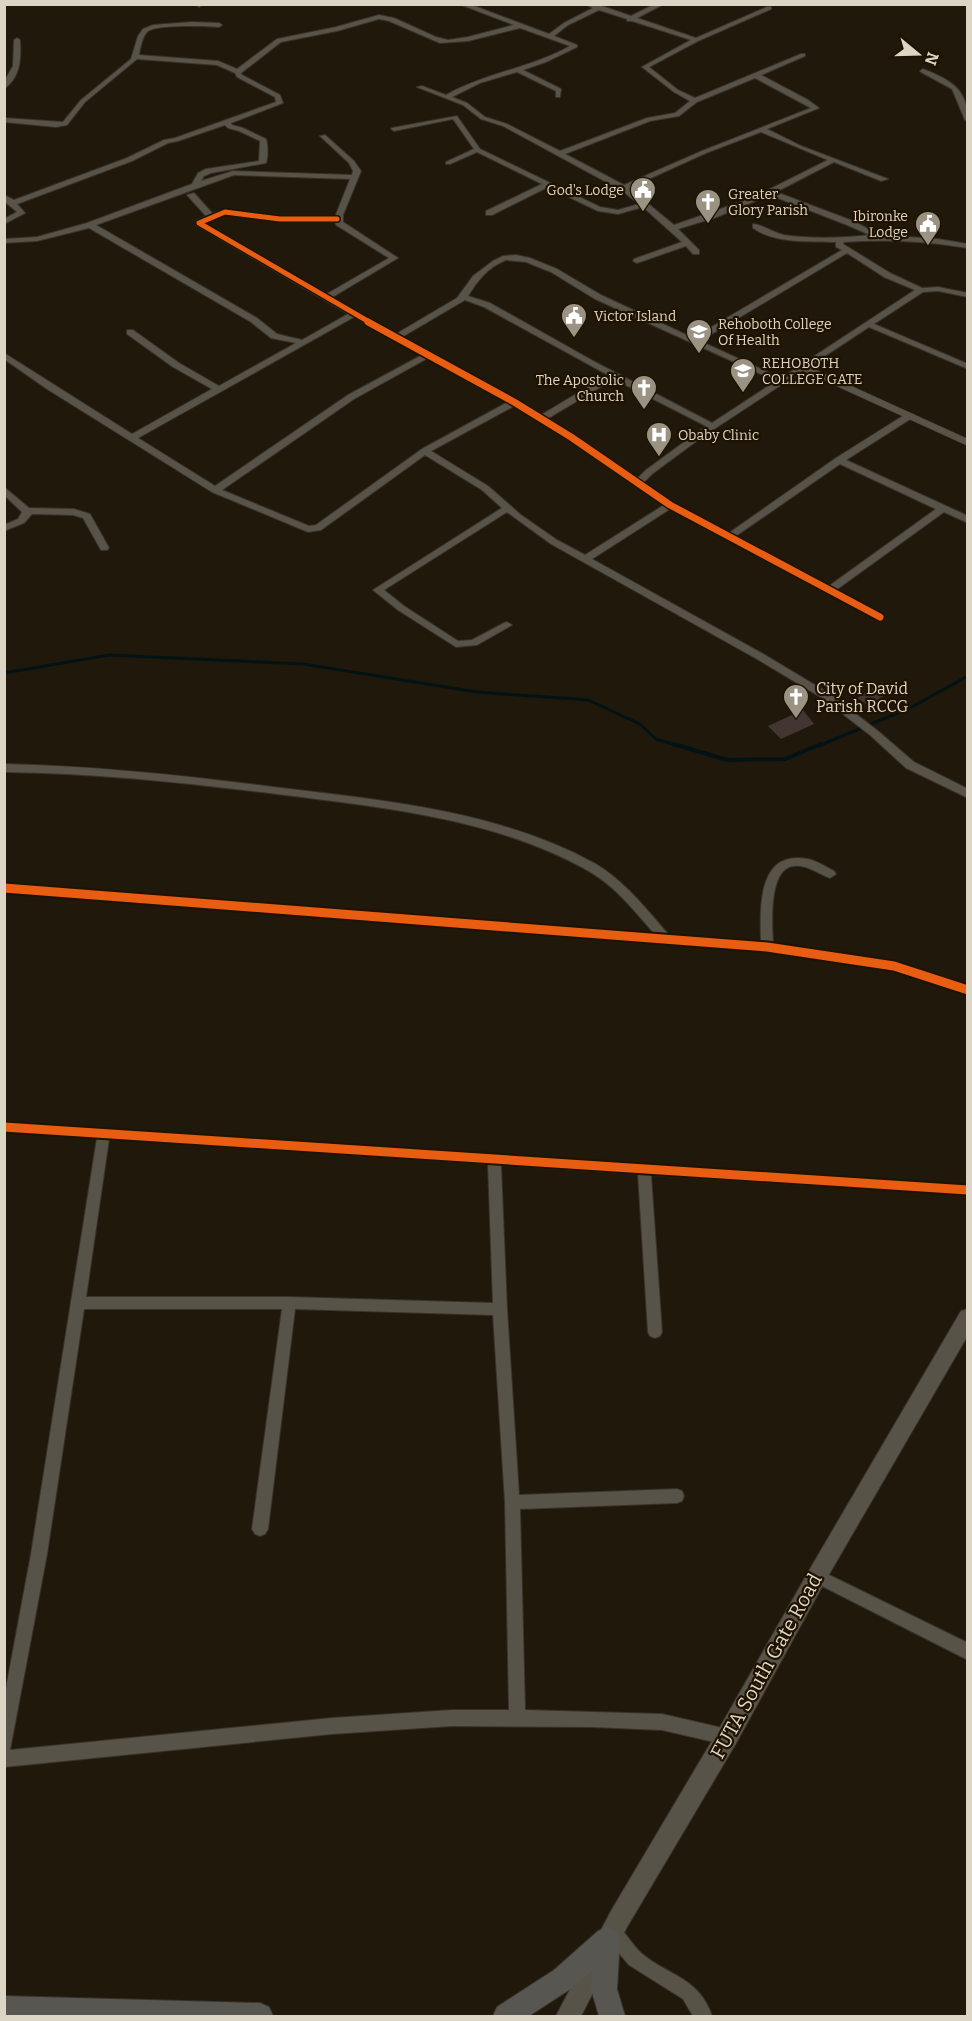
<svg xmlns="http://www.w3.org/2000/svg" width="972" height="2021" font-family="Bitter,serif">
  <rect width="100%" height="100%" fill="#20180a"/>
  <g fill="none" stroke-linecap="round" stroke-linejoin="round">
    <path stroke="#031315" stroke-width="3" d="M 4,673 L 109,655 L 303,664 L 477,692 L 588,700 L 640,724 L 656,739 L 679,746
      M 818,746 L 910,708 L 968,676"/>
    <path stroke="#031315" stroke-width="4" d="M 674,744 L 727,760 L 785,759 L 821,744"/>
  </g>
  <path fill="#433632" d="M 882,682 L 894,689 L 869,706 L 857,698 Z
    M 803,710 L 814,724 L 781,739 L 768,726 Z"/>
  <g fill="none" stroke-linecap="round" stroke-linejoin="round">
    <defs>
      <path id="minor" d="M 196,4 L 202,4 L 202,5 L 199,7 Z
        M 459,4 L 469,4 L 549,34 L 564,23 L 593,8 L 585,4 L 596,4 L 631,16 L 655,4 L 664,4 L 637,18 L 696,38 L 767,7 L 771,7 L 771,9 L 698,41 L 649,67 L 678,90 L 695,98 L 801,54 L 805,54 L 805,56 L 761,75 L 808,100 L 819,108 L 767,129 L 801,146 L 888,179 L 881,181 L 834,162 L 776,192 L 853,221 L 880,235 L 938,239 L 968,244 L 968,248 C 926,241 886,239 844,242 L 843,244 L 890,273 L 922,288 L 938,287 L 968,293 L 968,297 L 938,291 L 923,292 L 874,324 L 968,364 L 968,369 L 869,327 L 702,437 L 652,474 L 643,483 L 673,503 L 729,533 L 836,458 L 906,414 L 912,414 L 912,418 L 846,460 L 968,516 L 968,523 L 944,512 L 836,590 L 883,615 L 883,619 L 877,619 L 670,509 L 592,559 L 765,655 L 830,694 L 878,731 L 914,762 L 968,789 L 968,798 L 906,768 L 870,735 L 822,698 L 757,659 L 551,544 L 507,512 L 384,590 L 404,606 L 458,641 L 472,640 L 504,623 L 507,622 L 512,625 L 477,645 L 456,647 L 398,610 L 373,590 L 502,508 L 482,490 L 425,455 L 321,530 L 308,532 L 212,492 L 47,389 L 4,359 L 4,353 L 132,434 L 212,389 L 173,367 L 127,334 L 127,330 L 133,330 L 179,363 L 219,386 L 296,343 L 271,338 L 251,322 L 89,228 L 37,241 L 4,243 L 4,239 L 37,237 L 87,223 L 192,184 L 198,173 L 206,169 L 259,161 L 260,141 L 239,131 L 228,128 L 225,125 L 178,141 L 168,143 L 132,161 L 17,204 L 25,213 L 4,224 L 4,219 L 17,212 L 4,201 L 4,195 L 14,200 L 127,158 L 164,140 L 175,138 L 276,102 L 275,97 L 237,77 L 235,73 L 217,65 L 137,59 L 85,102 L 67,125 L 56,127 L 4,122 L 4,118 L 63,122 L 81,100 L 131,59 L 138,36 L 143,29 L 153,25 L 191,22 L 219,23 L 222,25 L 219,27 C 206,26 155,24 147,32 C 142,37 140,49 139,55 L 218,61 L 237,69 L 277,39 L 336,27 L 379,15 L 394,18 L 436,37 L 448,40 L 468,37 L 514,25 ZM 599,10 L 627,19 L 627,21 L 632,21 L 691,40 L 642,67 L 674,92 L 690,101 L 675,113 L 647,118 L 560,151 L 507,124 L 485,117 L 467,103 L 452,97 L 480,83 L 517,72 L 556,91 L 556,97 L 560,97 L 561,89 L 523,70 L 546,62 L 577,47 L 577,45 L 554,36 L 568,25 ZM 379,19 L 389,21 L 440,43 L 468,41 L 520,28 L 570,46 C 531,68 485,73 446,95 L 422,86 L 417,87 L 463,105 L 481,119 L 503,126 L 621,190 L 639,204 L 618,210 L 600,207 L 480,149 L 457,116 L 392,128 L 391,129 L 394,131 L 453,119 L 474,149 L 446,162 L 446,164 L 450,164 L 477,152 L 542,184 L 486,211 L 486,215 L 492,215 L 548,187 L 598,211 L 618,214 L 643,207 L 682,242 L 634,259 L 633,261 L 637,263 L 686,246 L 693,254 L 699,254 L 699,250 L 678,229 L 717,217 L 770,195 L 847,225 L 870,235 C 842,238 812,239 784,235 C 774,233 761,224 753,224 L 753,228 C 775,244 810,241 836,242 L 836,247 L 842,250 L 693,338 L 601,295 L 557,269 L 530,258 L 516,255 L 503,256 L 493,261 L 473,276 L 457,298 L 396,334 L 331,298 L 398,258 L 343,222 L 343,215 L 361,171 L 354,161 L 325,135 L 320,136 L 349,163 L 353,171 L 352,175 L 233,171 L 201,181 L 204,176 L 211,173 L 266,163 C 268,157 268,145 266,139 L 243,128 L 232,125 L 231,123 L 283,103 L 280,95 L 242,75 L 241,73 L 281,42 L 337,31 ZM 755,78 L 811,108 L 702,151 L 624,185 L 565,154 L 650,121 L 679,116 L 697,102 ZM 761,132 L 828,160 L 752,198 L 674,225 L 629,188 L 706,153 ZM 234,175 L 350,179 L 335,217 L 280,217 L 225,210 L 212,213 L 194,193 L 187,195 L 206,216 L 196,221 L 196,225 L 348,314 L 302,340 L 277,334 L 257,318 L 96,225 ZM 225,214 L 280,221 L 335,221 L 336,225 L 389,258 L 325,295 L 204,223 ZM 847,253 L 884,277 L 915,290 L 781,378 L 700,341 ZM 506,260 L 526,262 L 551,272 L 595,299 L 776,381 L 712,423 L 595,362 L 490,303 L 468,296 C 478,280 488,267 506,260 ZM 465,300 L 484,307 L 608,375 L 541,415 L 402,337 ZM 354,317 L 422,355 L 348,395 L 215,486 L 138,438 ZM 428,358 L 508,402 L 422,449 L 316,525 L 309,526 L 222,490 L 354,399 ZM 614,379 L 706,426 L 646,470 L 637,479 L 547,419 ZM 514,406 L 568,439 L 664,505 L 585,555 L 557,540 L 521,515 L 488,486 L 431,451 ZM 840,464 L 936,509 L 829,586 L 736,536 Z
        M 17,38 L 20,40 C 21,58 21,77 4,89 L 4,82 L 13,66 L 14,40 Z
        M 923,69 C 951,80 968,89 968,122 L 965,120 L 952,89 L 921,72 L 920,71 Z
        M 4,487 L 29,508 L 74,509 L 90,514 L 109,548 L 107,550 L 101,550 L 83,518 L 73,515 L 32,514 L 24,523 L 4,531 L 4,525 L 18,519 L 22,512 L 4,495 Z
        M 4,764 C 97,766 189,776 281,788 C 384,800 502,812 594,863 C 624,880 647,910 669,935 L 761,942 C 760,909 757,849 808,859 C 817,861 826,867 834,871 L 836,874 L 830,878 C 818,874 807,864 794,866 C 768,868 772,925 773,943 C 839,952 905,960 968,985 L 968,994 C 951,989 936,982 919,977 C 870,963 818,958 767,951 L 4,892 L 4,884 L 655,934 C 634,911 614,884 585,869 C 493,818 380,807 277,794 C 186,783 96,773 4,772 Z
        M 4,1122 L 968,1185 L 968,1195 L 651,1175 L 662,1332 L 660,1336 L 655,1338 L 650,1336 L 648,1332 L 638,1174 L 501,1165 L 507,1309 L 519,1495 L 677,1489 L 682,1491 L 684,1496 L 682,1501 L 677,1503 L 520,1509 L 525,1710 L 662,1714 L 727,1729 L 733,1731 L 735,1737 L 733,1743 L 727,1745 L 662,1730 L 592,1727 L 452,1726 L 332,1734 L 4,1767 L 4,1699 L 31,1554 L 97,1138 L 4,1132 ZM 109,1139 L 488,1164 L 493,1303 L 290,1297 L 86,1297 ZM 84,1309 L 282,1309 L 252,1529 L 255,1534 L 260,1536 L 265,1534 L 268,1529 L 295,1309 L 493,1315 L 505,1502 L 509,1710 L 452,1710 L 332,1718 L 10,1750 L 47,1554 Z
        M 817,1569 L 968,1643 L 968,1660 L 812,1581 L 809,1576 L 812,1571 Z
        M 612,1923 C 625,1929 631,1944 641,1953 C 668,1976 699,1977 712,2016 L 693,2016 L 683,1999 L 629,1965 L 606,1938 L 603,1932 L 606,1926 Z"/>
      <path id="tertiary" d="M 803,364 L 968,439 L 968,446 L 799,369 L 799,365 Z"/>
      <path id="secondary" d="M 968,1309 L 968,1335 L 824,1583 L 735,1745 L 627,1927 L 581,2016 L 556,2016 L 611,1911 L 719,1729 L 810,1569 L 961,1311 Z"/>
      <path id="primary" d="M 607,1927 L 616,1931 L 620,1940 L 617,1989 L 625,2016 L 599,2016 L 591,1989 L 592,1971 L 572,1988 L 529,2016 L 493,2016 L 497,2007 L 554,1970 L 598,1931 Z
        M 4,1996 L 260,2003 L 269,2007 L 273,2016 L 4,2016 Z"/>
    </defs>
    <use href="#minor" stroke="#38322a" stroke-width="2"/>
    <use href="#tertiary" stroke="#38322a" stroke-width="1"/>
    <use href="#secondary" stroke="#38322a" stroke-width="2"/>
    <use href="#primary" stroke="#38322a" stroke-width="2"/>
    <use href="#minor" fill="#585348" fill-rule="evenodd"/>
    <use href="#tertiary" fill="#585348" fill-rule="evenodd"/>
    <use href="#secondary" fill="#585348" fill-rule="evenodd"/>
    <use href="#primary" fill="#585651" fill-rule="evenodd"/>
    <defs>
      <path id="cycleway-far2" d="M 337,219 L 280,219 L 225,212 L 199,223 L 371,323"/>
      <path id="cycleway-far1" d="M 368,322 L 514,402 L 571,437 L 670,505 L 880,617"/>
      <path id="cycleway" d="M 4,888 L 767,947 L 894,966 L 968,990
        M 4,1127 L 968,1190"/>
    </defs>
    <use href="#cycleway-far2" stroke="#1f1300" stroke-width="8"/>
    <use href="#cycleway-far1" stroke="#1f1300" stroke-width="10"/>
    <use href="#cycleway" stroke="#1f1300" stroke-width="13"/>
    <use href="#cycleway-far2" stroke="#e95d12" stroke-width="5"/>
    <use href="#cycleway-far1" stroke="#e95d12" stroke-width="7"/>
    <use href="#cycleway" stroke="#e95d12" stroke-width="9"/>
  </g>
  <defs>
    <symbol id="civic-pin" viewBox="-11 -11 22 30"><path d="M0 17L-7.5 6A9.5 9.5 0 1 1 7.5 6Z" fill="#9a9283" stroke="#1f1300"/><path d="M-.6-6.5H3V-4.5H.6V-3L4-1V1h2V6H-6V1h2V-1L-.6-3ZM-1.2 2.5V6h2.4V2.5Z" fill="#fff"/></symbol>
    <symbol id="church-pin" viewBox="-11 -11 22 30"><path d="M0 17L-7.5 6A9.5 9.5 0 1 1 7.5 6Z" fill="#9a9283" stroke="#1f1300"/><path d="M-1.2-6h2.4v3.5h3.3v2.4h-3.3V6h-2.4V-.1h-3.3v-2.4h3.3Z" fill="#fff"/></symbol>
    <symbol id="university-pin" viewBox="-11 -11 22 30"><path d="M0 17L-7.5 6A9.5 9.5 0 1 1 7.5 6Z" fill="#9a9283" stroke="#1f1300"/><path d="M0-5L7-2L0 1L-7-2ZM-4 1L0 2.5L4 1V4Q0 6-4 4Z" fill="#fff"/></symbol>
    <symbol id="hospital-pin" viewBox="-11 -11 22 30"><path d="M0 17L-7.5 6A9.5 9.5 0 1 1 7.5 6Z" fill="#9a9283" stroke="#1f1300"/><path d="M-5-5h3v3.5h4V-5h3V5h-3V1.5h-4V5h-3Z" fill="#fff"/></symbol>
  </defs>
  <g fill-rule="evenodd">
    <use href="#civic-pin" x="628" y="175" width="30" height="40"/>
    <use href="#church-pin" x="693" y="187" width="30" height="40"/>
    <use href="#civic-pin" x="913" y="209" width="30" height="40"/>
    <use href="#civic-pin" x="559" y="301" width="30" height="40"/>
    <use href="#university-pin" x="684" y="317" width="30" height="40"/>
    <use href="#university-pin" x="728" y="356" width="30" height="40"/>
    <use href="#church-pin" x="629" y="373" width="30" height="40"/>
    <use href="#hospital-pin" x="644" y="420" width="30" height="40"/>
    <use href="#church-pin" x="781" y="682" width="30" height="40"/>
  </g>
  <g text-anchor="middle" stroke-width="4.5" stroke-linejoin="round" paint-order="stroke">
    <g font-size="14" fill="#dcd4c4" stroke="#1f1300" text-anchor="start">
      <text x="624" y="195" text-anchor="end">God's Lodge</text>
      <text x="728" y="199">Greater<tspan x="728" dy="16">Glory Parish</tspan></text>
      <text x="908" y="221" text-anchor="end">Ibironke<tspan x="908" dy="16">Lodge</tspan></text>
      <text x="594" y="321">Victor Island</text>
      <text x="718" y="329">Rehoboth College<tspan x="718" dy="16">Of Health</tspan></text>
      <text x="762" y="368">REHOBOTH<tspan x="762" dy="16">COLLEGE GATE</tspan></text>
      <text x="624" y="385" text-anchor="end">The Apostolic<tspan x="624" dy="16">Church</tspan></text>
      <text x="678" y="440">Obaby Clinic</text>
    </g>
    <g font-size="16" fill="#dcd4c4" stroke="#1f1300" text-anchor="start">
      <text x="816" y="694">City of David<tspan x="816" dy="18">Parish RCCG</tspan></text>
    </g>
    <g font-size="20" fill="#dcd4c4" stroke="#1f1300">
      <text transform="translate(766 1666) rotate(-61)" y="7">FUTA South Gate Road</text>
    </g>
  </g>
  <rect width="972" height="2021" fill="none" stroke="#dcd4c4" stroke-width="12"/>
  <g transform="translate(918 54) rotate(109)" stroke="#1f1300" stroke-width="4.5" paint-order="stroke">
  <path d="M0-4.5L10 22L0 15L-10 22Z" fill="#dcd4c4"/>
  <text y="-9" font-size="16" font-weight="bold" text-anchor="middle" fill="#dcd4c4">N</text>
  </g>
</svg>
